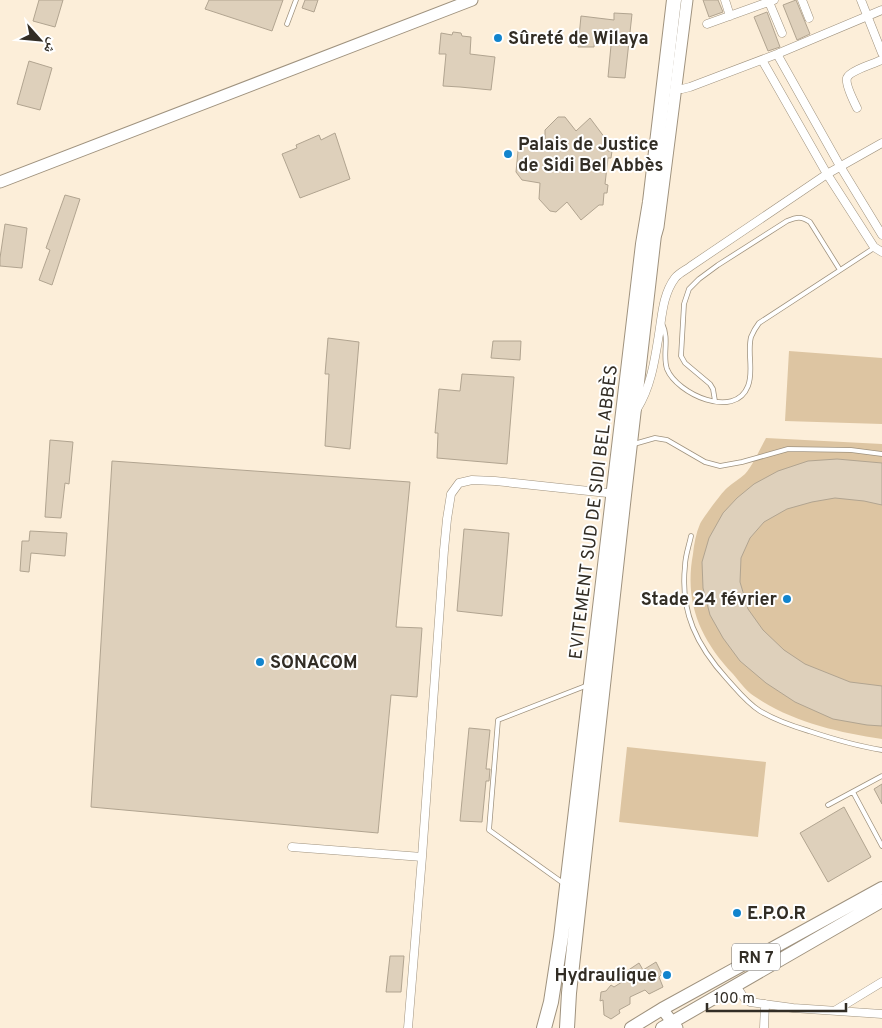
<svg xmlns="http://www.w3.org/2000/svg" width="882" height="1028" font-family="Overpass,'Noto Naskh Arabic',sans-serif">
  <rect width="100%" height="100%" fill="#fceed9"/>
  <path fill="#ddc5a2" d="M 789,351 L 882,358 L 882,424 L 785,421 Z
    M 766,438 L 882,444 L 882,739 C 837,732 792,722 754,696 C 746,691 739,681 733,674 C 700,639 684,602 693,554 C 694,544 696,533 700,524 C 703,518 722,492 727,488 C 732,483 740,479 745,474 C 752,467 761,447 766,438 Z
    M 627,747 L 766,762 L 758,837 L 619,822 Z"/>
  <path fill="#ded0bb" stroke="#b1a490" d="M 39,0 L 63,0 L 55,27 L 33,21 Z
    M 209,0 L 283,0 L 272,31 L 205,9 Z
    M 305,0 L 318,0 L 314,12 L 302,8 Z
    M 703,0 L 718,0 L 723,12 L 709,17 Z
    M 796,0 L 810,34 L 797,40 L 783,5 Z
    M 767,12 L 780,47 L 768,51 L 754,17 Z
    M 614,13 L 632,14 L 625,78 L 608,77 L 612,35 L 595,34 L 594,47 L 578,47 L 581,16 L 614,20 Z
    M 453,32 L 461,33 L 462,36 L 471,37 L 470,54 L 495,57 L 491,90 L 460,87 L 443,86 L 446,54 L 439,54 L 441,33 L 452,35 Z
    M 29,61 L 52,68 L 40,110 L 17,104 Z
    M 558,117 L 565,117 L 576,131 L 590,118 L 605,138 L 609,139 L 608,151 L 612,151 L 611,158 L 608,158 L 605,184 L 608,185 L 607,193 L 604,193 L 603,205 L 599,205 L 581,220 L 567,202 L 556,212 L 550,211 L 539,199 L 540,183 L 522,180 L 516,172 L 518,151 L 526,142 L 545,144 L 545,130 Z
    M 335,133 L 350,179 L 300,198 L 282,154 L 297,148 L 296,145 L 319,135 L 321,140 Z
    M 65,195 L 80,199 L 52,285 L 39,280 L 50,250 L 46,248 Z
    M 5,224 L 27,228 L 22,268 L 0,266 L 0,258 Z
    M 328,338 L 359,342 L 350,449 L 325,446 L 329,374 L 325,374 Z
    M 493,341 L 521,341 L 520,360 L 491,358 Z
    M 462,374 L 514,377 L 507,464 L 437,458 L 438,433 L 435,433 L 439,389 L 460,391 Z
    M 50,440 L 73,442 L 69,484 L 65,483 L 61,518 L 45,517 Z
    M 837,459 L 882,463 L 882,505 L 864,501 L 835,498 L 812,502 L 787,509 L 764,522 L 750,538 L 741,558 L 740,582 L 748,609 L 763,630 L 784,650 L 805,664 L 850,682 L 882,686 L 882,726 L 867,725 L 833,719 L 795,702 L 766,683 L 740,661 L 723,638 L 710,615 L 703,588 L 702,562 L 709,538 L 723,513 L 737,498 L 754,484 L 778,471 L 808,461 Z
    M 112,461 L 410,482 L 396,627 L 422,628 L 417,697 L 391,695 L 378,833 L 91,807 Z
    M 464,529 L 509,533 L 502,616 L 457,611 Z
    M 30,531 L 67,533 L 65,556 L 31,553 L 29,572 L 20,571 L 22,541 L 29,541 Z
    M 469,728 L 490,730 L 486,769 L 490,769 L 489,781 L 486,781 L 482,822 L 460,821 Z
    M 882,784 L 882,804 L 874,789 Z
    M 844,807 L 871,857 L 828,882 L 800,833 Z
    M 390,956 L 404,956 L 401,992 L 386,992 Z
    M 656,962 L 662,974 L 659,977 L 663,987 L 649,994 L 645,990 L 630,997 L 630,1004 L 619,1010 L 620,1013 L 611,1019 L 604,1015 L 603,1000 L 600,1001 L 601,992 L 606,991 L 611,985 L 614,987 L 630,977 L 627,971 L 639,963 L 643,970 Z"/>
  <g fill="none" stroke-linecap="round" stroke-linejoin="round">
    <defs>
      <path id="lane" d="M 287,24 L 296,0
        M 662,323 C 670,340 662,354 667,369 C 677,394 735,420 748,386 C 754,371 747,353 751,337 C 753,332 756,327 759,323 L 874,248
        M 715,401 L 713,389 L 710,384 L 685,363 L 681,356 L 684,304 L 689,289 L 699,279 L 718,265 L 787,221 C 797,217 801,216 810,222 L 840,270
        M 634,444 L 655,438 L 667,440 L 705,462 L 720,466 L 742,462 L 788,449 L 851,450 L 882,454
        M 691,536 C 689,546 685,556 685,566 C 680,612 697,646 727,679 C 737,690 747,703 760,711 C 775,720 792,726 809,731 C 833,739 857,746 882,750
        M 853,792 L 882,846
        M 828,805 L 882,776
        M 563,883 L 489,830 L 498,720 L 588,685"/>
      <path id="street" d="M 725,0 L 730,16
        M 802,0 L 809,18
        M 861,0 L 882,53
        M 769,2 L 782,33
        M 707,24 L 774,0
        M 777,54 L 840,166 L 882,235
        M 762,60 L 827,174 L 874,247 L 882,252
        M 676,89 L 682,89 L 690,87 L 777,54 L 882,10
        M 857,108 C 854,102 845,84 847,78 C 849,71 875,63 882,60
        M 637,409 C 651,387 655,359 659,334 C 662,315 663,294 675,278 C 679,273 686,270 691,266 L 827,174 L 882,143
        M 292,847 L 422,857
        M 736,986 L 745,999 L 750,1002 L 793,1008 L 882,1014
        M 836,1010 L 882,982
        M 408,1028 L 422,857 L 444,550 L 447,519 L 451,494 L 459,483 L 472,480 L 495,481 L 617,494
        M 764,1028 L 765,1004"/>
      <path id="secondary" d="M 0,182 L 472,0
        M 656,234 L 658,227 L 687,0
        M 662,1009 L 677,1028"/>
      <path id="primary" d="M 631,1028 L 662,1009 L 882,888
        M 662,1028 L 882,901"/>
      <path id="highway" d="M 544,1028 L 551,1002 L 561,937 L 643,244 L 650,202 L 674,0
        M 567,1028 L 569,993 L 624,495 L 655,226"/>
    </defs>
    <use href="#lane" stroke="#9f927e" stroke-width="5.5"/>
    <use href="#street" stroke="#9f927e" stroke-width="9"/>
    <use href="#secondary" stroke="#9f927e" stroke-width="13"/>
    <use href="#primary" stroke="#9f927e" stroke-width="14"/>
    <use href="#highway" stroke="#9f927e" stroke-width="16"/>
    <use href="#lane" stroke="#fff" stroke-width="4"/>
    <use href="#street" stroke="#fff" stroke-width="8"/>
    <use href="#secondary" stroke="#fff" stroke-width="11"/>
    <use href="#primary" stroke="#fff" stroke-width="12"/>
    <use href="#highway" stroke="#fff" stroke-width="14"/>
  </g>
  <g fill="#1284cd" stroke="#fff" stroke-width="2">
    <circle cx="498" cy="38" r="5"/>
    <circle cx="508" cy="154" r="5"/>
    <circle cx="787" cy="599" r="5"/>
    <circle cx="260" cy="662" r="5"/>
    <circle cx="737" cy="913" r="5"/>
    <circle cx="667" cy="975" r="5"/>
  </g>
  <g text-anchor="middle" stroke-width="4" stroke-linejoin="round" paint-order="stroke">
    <rect fill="#fff" stroke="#706c66" stroke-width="1" x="732" y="943.5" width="48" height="27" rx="4"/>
    <g font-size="16" font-weight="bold" fill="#322d25">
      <text x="756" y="963">RN 7</text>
    </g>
    <g font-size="18" font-weight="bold" fill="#322d25" stroke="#fff" text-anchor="start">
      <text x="508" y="44">Sûreté de Wilaya</text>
      <text x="518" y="150">Palais de Justice<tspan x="518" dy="21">de Sidi Bel Abbès</tspan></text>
      <text x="777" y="605" text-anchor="end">Stade 24 février</text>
      <text x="270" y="668">SONACOM</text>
      <text x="747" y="919">E.P.O.R</text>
      <text x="657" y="981" text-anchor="end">Hydraulique</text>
    </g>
    <g font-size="18" fill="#322d25" stroke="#fff">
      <text transform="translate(593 512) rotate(-83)" y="6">EVITEMENT SUD DE SIDI BEL ABBÈS</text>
    </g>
  </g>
  <g transform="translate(40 40) rotate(117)" stroke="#ffffff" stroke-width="4" paint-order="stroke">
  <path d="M0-4L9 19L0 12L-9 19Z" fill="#322d25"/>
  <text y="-8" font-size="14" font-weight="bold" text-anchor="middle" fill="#322d25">ش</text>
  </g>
  <path d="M707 1003v8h139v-8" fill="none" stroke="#322d25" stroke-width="2.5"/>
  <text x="714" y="1003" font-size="15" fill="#322d25" stroke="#ffffff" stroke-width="4" paint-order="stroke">100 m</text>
</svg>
